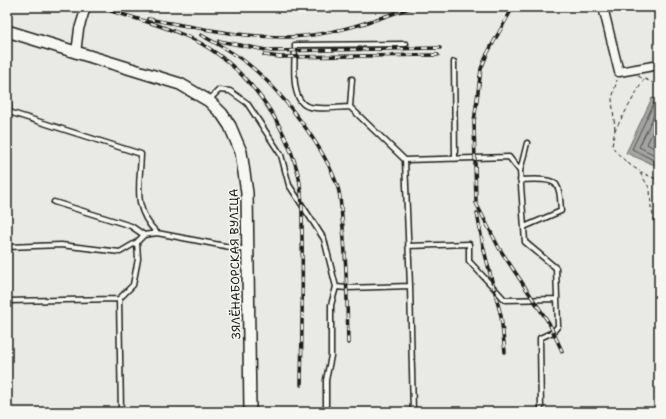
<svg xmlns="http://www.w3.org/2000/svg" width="666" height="419" font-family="'Shantell Sans',sans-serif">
  <rect width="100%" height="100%" fill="#e9e9e5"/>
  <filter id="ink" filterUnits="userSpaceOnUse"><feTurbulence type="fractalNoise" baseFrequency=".025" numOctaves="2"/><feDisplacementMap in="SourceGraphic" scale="8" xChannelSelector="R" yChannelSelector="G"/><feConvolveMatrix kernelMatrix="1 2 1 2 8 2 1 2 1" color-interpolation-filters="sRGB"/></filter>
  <g filter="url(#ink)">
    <path fill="#a3a3a1" stroke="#6d6d6c" d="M 652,98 L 659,99 L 659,167 L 626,153 Z"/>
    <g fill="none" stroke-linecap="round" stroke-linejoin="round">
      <path stroke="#525251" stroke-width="1" d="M 659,102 L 654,103 L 632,149 L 659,163
        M 659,107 L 657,109 L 639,147 L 659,157
        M 659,118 L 647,144 L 659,151"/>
      <defs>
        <path id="lane" d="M 7,60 L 9,112
          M 454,62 L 455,159
          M 352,79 L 350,107 L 405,160
          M 209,100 L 219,90 L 230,91 L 247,103 L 281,155 L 289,185 L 324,239 L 336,287 L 331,305 L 331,356 L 326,380 L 326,412
          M 350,107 C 338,107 322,110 310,107 C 289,103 295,61 295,45 L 406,44
          M 9,112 L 141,154 C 140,186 132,208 157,233
          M 527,143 L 520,171 L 525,242 L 556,268 L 558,326 L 553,332 L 540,338 L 541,412
          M 520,180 C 529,180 553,177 557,186 C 561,192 560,203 561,211 L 524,227
          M 54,202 L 131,226 L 144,235 L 157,233 L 246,250
          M 408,246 L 469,244 L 469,261 L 505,300 L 557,299
          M 7,247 L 61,245 L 120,252 L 137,242
          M 410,286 L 413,412
          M 336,287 L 347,288 L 410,286 L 405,160 L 509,157 L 520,171
          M 119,299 L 121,412
          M 7,301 L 119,299 L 133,285 L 138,259 L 137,242 L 144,235"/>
        <path id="street" d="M 603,7 L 619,72 L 659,65
          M 76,53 L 79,29 L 86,7"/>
        <path id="secondary" d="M 7,31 L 180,84 L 209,101 L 222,114 L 230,126 L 241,152 L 247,193 L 250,412"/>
      </defs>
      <use href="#lane" stroke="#1c1c1c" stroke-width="7"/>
      <use href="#street" stroke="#1c1c1c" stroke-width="11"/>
      <use href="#secondary" stroke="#1c1c1c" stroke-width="14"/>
      <path stroke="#1c1c1c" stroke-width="1" stroke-dasharray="4 3" stroke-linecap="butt" d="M 638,76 L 644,79 L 615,130 L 612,146 C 624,163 640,173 659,180
        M 645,79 L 659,86
        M 615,130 L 612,99 L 617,80
        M 640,173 L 650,189 L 651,207 L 659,239"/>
      <use href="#lane" stroke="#f6f6f2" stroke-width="4"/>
      <use href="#street" stroke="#f6f6f2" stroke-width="8"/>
      <use href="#secondary" stroke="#f6f6f2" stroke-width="11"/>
      <defs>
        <path id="rail" d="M 513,7 L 487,54 L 481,69 L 474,122 L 476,203 L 499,248 L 549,323 L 562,351
          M 105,9 C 136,19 174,28 202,44 C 247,70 283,119 297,170 C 303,190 302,215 302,236 C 303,286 302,335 301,385
          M 148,19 C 194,27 242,38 289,37 C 331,36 373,21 412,7
          M 201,35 C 217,44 233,52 248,64 C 280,89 326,149 338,188 C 341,198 341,209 342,218 C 347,260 347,301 348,343
          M 219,41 L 271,51 L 440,48
          M 264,55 L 280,57 L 438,55
          M 477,213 L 483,246 L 501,316 L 505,352"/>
      </defs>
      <use href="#rail" stroke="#1c1c1c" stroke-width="3.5"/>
      <use href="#rail" stroke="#f6f6f2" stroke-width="2" stroke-dasharray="6" stroke-linecap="butt"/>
    </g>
  </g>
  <g text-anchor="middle" stroke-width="3" stroke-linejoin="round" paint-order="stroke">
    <g font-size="12" fill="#1c1c1c" stroke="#f6f6f2">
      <text transform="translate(235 264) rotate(-91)" y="4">ЗЯЛЁНАБОРСКАЯ ВУЛІЦА</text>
    </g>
  </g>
  <rect width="666" height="419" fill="none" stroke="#f6f6f2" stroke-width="24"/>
  <rect x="12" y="12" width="642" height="395" fill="none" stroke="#1c1c1c" stroke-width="1.5" filter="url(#ink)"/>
</svg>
